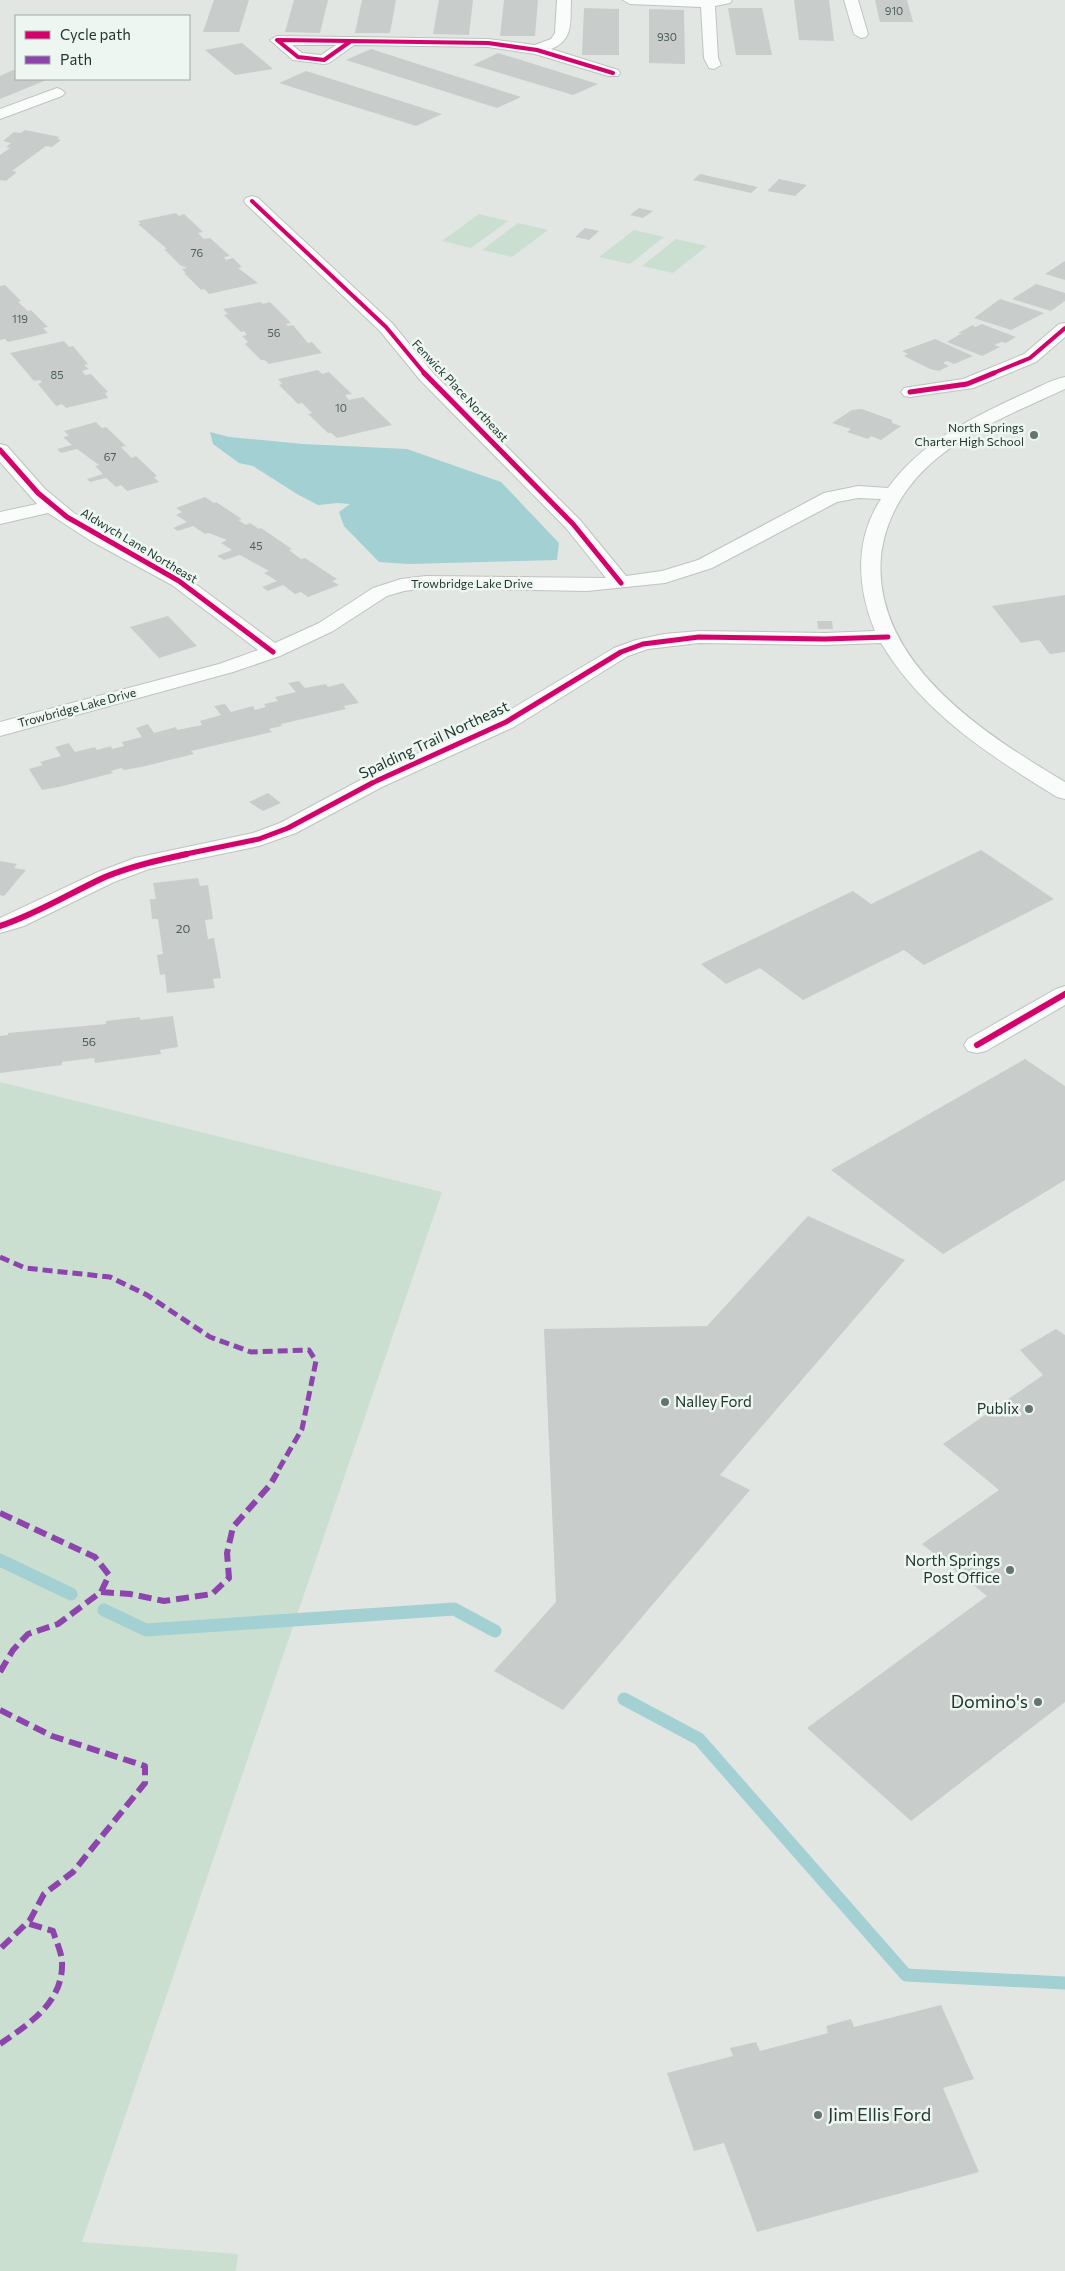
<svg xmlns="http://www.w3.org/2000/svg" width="1065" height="2271" font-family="Commissioner,sans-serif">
  <rect width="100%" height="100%" fill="#e1e6e3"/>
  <path fill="#cadfcf" d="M 479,214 L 508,221 L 471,248 L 442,241 Z
    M 518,223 L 548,230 L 512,257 L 482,250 Z
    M 634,230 L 664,237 L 630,264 L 599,257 Z
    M 676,239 L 707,246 L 673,273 L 642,266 Z
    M 0,1082 L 442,1192 L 82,2242 L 238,2254 L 236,2271 L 0,2271 Z"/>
  <path fill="#a3d0d2" d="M 210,432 L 229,437 L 303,444 L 407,449 L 501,482 L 559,543 L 557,560 L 409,564 L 379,562 L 344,526 L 339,512 L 350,504 L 338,503 L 318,505 L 297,494 L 253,466 L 239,463 L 213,444 Z"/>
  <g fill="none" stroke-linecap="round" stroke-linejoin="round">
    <path stroke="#a3d0d2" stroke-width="13" d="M 0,1560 L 71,1594
      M 104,1610 L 146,1630 L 454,1609 L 495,1631
      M 624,1699 L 699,1739 L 906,1975 L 1065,1983"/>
  </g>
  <path fill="#c8cdcb" d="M 214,0 L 249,0 L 239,32 L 203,32 Z
    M 294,0 L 328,0 L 320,33 L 285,32 Z
    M 362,0 L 396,0 L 390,33 L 355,33 Z
    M 439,0 L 473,0 L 469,35 L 433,34 Z
    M 504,0 L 538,0 L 535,36 L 500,36 Z
    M 794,0 L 829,0 L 834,41 L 799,40 Z
    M 875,0 L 907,0 L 913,22 L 880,22 Z
    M 584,8 L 619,9 L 619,55 L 582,55 Z
    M 728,8 L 762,8 L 772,55 L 736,55 Z
    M 649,9 L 684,10 L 685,64 L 649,63 Z
    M 242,43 L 273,69 L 235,75 L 205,50 Z
    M 371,49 L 521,97 L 497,108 L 346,60 Z
    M 498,53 L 598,84 L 573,95 L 473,65 Z
    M 13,70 L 16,70 L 16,79 L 49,79 L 0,99 L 0,76 Z
    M 306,71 L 442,114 L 416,126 L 279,83 Z
    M 25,130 L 60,137 L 57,139 L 61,140 L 52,147 L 46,146 L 12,171 L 17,172 L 6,181 L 0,180 L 0,155 L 10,148 L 6,147 L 11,143 L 3,141 L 14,132 L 21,133 Z
    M 700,174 L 758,187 L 751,193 L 693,180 Z
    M 779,179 L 807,185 L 795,196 L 767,191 Z
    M 639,208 L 653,211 L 643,218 L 630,215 Z
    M 176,213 L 179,216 L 184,214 L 203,232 L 198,233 L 204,239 L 210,238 L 230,256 L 224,257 L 226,260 L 233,258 L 242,267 L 238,268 L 258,283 L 209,294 L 204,289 L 201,290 L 184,273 L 186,273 L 182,269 L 187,268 L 180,265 L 164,249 L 167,249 L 138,224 L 141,224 L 138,221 Z
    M 585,228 L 599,231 L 589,240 L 575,237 Z
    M 1065,261 L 1065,280 L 1045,274 Z
    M 1036,284 L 1065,293 L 1065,301 L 1051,311 L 1012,299 Z
    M 5,285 L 21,301 L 18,302 L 28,311 L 31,310 L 48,327 L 43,328 L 48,333 L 8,342 L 5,339 L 0,340 L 0,286 Z
    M 1000,299 L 1044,313 L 1011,330 L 974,318 Z
    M 261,302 L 263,304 L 270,302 L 291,323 L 286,324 L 288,326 L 293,325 L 308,343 L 312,342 L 322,353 L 269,364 L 264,360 L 261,360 L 245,344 L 248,342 L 242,336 L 247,335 L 244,331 L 241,332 L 224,315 L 228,314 L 223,309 Z
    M 982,324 L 1016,337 L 1006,343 L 1001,342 L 994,345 L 1000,347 L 982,356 L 947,342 L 962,333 L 958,333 L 973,325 L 975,327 Z
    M 935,339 L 973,356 L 954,364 L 947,361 L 943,363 L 949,366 L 939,371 L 930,369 L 904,356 L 908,354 L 902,351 Z
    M 64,341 L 69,347 L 73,346 L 88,364 L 84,365 L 89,369 L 82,371 L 85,375 L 91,374 L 108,392 L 105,393 L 108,398 L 66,408 L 62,404 L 56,406 L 38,384 L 42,382 L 40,380 L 34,381 L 10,353 Z
    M 318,370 L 322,374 L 329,372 L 352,394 L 345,395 L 349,400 L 363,397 L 392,425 L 337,438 L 331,433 L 328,433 L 308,414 L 312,413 L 302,403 L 298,404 L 279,385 L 282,384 L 278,379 Z
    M 862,409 L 892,420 L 892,423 L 901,426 L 881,440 L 871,436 L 868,439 L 847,432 L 851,429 L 832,423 L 852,410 Z
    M 96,422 L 102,428 L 106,427 L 126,446 L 121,447 L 132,458 L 136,456 L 157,476 L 154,477 L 159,482 L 127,491 L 121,485 L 116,487 L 106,478 L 90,482 L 87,479 L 103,474 L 95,466 L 99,465 L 77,449 L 61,453 L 57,449 L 72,445 L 63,437 L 69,436 L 64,431 Z
    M 205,497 L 214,503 L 216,502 L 242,519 L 238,520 L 246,525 L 250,523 L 259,529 L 261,528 L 292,549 L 289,550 L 301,559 L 305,558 L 337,579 L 332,581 L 339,585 L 308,597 L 301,592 L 295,594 L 283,585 L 268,591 L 262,587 L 277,581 L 264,573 L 269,571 L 240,555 L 224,560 L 217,556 L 232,550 L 221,543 L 227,540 L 209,533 L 205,534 L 193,526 L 178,531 L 173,528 L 187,522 L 176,515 L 182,512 L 176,508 Z
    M 1065,595 L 1065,652 L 1050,654 L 1039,640 L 1021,643 L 992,606 Z
    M 168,616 L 197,646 L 159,658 L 130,627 Z
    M 817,621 L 832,621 L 833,629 L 818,629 Z
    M 299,681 L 305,688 L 326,684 L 328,687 L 343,683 L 359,703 L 344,706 L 346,709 L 281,724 L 282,726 L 269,729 L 272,732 L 191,751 L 194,754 L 141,767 L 124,770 L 121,768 L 111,771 L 113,773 L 59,787 L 42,790 L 29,769 L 43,765 L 40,762 L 61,756 L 55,747 L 69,743 L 75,752 L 95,747 L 97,750 L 111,746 L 112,749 L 124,746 L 122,742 L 142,737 L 136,728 L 148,724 L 154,733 L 176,727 L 177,730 L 202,725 L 200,721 L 221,715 L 214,706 L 225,704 L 231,712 L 253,706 L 255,710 L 266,707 L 264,704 L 278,701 L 275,697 L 296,692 L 288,683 Z
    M 268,793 L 281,803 L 263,811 L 249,802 Z
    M 981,850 L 1054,899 L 924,965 L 904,950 L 803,1000 L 760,968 L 726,984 L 701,964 L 853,891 L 871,904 Z
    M 0,861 L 17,864 L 14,868 L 26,870 L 4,896 L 0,895 Z
    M 198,878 L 200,886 L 208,885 L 213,919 L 205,920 L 208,939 L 214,938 L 221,978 L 213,979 L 215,988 L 167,993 L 165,974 L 160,975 L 157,955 L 163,954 L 158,919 L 152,919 L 150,899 L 156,899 L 153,883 Z
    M 173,1016 L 178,1047 L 160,1050 L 161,1054 L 95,1063 L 94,1058 L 62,1062 L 62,1065 L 0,1073 L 0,1036 L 8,1035 L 8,1033 L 106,1024 L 106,1021 L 140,1017 L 140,1020 Z
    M 1025,1059 L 1065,1086 L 1065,1180 L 943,1254 L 831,1170 Z
    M 808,1216 L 905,1260 L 720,1475 L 750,1490 L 563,1710 L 494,1671 L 556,1602 L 544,1329 L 707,1326 Z
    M 1056,1329 L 1065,1335 L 1065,1702 L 911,1821 L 807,1728 L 987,1596 L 922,1544 L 999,1490 L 943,1444 L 1043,1375 L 1020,1350 Z
    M 941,2005 L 974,2079 L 943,2088 L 979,2172 L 757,2232 L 724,2143 L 694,2151 L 667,2073 L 733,2056 L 730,2048 L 756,2042 L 760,2051 L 828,2033 L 826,2026 L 851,2019 L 854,2027 Z"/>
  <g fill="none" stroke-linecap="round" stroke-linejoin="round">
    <defs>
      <path id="minor" d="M 557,0 L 571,0 C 570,22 574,40 551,49 L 618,70 L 620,73 L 618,76 L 608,76 L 535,54 L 488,47 L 354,45 L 329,63 L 324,64 L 293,60 L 270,40 L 277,36 L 488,39 L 535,45 L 551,39 L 555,33 ZM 292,45 L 336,45 L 321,55 L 302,53 Z
        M 623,0 L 732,0 L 730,3 L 715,6 L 718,58 L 721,65 L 714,69 L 709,68 L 704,58 L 701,7 L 630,4 Z
        M 844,0 L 858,0 L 868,34 L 866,37 L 861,38 L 854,34 Z
        M 57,88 L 62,90 L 65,93 L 62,96 L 0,119 L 0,109 Z
        M 252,196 L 258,198 L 392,323 L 433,373 L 580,520 L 626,576 L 662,571 L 698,560 L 824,493 L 858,486 L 888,488 C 920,443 970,419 1019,396 C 1034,390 1049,380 1065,377 L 1065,389 C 1018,411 965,431 927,467 C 902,491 885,521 881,556 C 872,663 986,735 1065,782 L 1065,799 L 1057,797 C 989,755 923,713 881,643 L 825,645 L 699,643 L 648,649 L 628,656 L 514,727 L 382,787 L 296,833 L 259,846 L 149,869 L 114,882 L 24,926 L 0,933 L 0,918 L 98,872 L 135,858 L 253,833 L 280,823 L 366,777 L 498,717 L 614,648 L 636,640 L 664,634 L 699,631 L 825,633 L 875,631 C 857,588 854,540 881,499 L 858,498 L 837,502 L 712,568 L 665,583 L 587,591 L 426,588 L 404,591 L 387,596 L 333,631 L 280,656 L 233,672 L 0,736 L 0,722 L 219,664 L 258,650 L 172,585 L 91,541 L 48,513 L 0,524 L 0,512 L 37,504 L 0,462 L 0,444 L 7,446 L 45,489 L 74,513 L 186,577 L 275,643 L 319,623 L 373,588 L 401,579 L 426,576 L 606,578 L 566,528 L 421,381 L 380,331 L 246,204 L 244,201 L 246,198 Z
        M 1065,323 L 1065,337 L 1036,362 L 973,388 L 910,397 L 904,396 L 901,392 L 904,388 L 910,387 L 963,379 L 1024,354 L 1059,324 Z
        M 1065,986 L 1065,1005 L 986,1051 L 977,1053 L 968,1051 L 964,1045 L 968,1039 L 1056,989 Z"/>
    </defs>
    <use href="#minor" stroke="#bec3c0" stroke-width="2"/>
    <use href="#minor" fill="#fafbfb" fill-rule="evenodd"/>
    <path stroke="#8e44ad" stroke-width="5" stroke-dasharray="10 5" stroke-linecap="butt" d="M 0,1257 L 25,1268 L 110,1277 L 147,1295 L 210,1337 L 251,1352 L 309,1350 L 316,1361 L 302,1429 L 276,1474"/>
    <path stroke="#8e44ad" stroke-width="6" stroke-dasharray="13 6" stroke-linecap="butt" d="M 0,1513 L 95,1557 L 109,1575 L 101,1592 L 58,1624 L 28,1634 L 13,1650 L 0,1672
      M 101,1592 L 130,1594 L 164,1601 L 212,1594 L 229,1578 L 227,1553 L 233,1527 L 270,1485 L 277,1473
      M 0,1710 L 52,1736 L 145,1766 L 145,1783 L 73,1872 L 44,1894 L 30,1920 L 0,1949
      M 0,2044 C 30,2023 64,2002 62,1961 C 61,1951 56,1941 53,1931 L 26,1923"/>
    <defs>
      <path id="cycleway-far2" d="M 277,40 L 351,41 L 324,60 L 298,57 Z
        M 351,41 L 488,43 L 537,50 L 613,73
        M 252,201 L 386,327 L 425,374
        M 991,374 L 1030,358 L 1065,328"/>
      <path id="cycleway-far1" d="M 424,373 L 573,524 L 621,583
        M 910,392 L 967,384 L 994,373
        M 0,450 L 38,493 L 67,517 L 179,581 L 273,652
        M 181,855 L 259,839 L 288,828 L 374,782 L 506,722 L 621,652 L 643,644 L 699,637 L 825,639 L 888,637"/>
      <path id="cycleway" d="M 0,926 C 37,914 70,893 105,877 C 132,866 159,860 187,854
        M 977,1045 L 1065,994"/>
    </defs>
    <use href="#cycleway-far2" stroke="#eef6f1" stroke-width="5.5"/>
    <use href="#cycleway-far1" stroke="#eef6f1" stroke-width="8"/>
    <use href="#cycleway" stroke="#eef6f1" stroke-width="9"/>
    <use href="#cycleway-far2" stroke="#d6006c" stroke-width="4"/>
    <use href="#cycleway-far1" stroke="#d6006c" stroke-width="5"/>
    <use href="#cycleway" stroke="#d6006c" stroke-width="6"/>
  </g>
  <g fill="#64746e" stroke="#eef6f1" stroke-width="2">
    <circle cx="1034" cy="435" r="5"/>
    <circle cx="665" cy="1402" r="5"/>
    <circle cx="1029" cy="1409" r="5"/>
    <circle cx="1010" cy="1570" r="5"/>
    <circle cx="1038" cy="1702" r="5"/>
    <circle cx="818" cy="2115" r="5"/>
  </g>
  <g text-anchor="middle" stroke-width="5" stroke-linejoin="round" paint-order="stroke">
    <g font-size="11" fill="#4c5d57">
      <text x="894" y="15">910</text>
      <text x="667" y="41">930</text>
      <text x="197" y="257">76</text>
      <text x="20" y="323">119</text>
      <text x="274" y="337">56</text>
      <text x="57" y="379">85</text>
      <text x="341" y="412">10</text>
      <text x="110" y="461">67</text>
      <text x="256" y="550">45</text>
    </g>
    <g font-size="12" fill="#21372f" stroke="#eef6f1">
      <text transform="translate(460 391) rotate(47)" y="4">Fenwick Place Northeast</text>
      <text transform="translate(139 546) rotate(31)" y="4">Aldwych Lane Northeast</text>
      <text x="472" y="588">Trowbridge Lake Drive</text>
      <text transform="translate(77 708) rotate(-15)" y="4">Trowbridge Lake Drive</text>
    </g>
    <g font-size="12" fill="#21372f" stroke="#eef6f1" text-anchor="end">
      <text x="1024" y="432">North Springs<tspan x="1024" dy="14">Charter High School</tspan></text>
    </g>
    <g font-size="12" fill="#4c5d57">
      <text x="183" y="933">20</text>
      <text x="89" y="1046">56</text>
    </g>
    <g font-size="15" fill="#21372f" stroke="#eef6f1">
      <text transform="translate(434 740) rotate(-25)" y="5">Spalding Trail Northeast</text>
    </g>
    <g font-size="15" fill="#21372f" stroke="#eef6f1" text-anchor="end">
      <text x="675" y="1407" text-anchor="start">Nalley Ford</text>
      <text x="1019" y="1414">Publix</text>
      <text x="1000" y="1566">North Springs<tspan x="1000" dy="17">Post Office</tspan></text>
    </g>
    <g font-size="18" fill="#21372f" stroke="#eef6f1" text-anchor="end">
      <text x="1028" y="1708">Domino's</text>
      <text x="828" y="2121" text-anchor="start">Jim Ellis Ford</text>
    </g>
  </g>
  <rect x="15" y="15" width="175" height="65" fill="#eef6f1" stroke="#9caaa3"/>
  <rect x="25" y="31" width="25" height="8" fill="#d6006c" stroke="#9caaa3"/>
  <text x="60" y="40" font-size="15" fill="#21372f">Cycle path</text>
  <rect x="25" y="56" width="25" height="8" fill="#8e44ad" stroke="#9caaa3"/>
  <text x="60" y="65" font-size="15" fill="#21372f">Path</text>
</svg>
